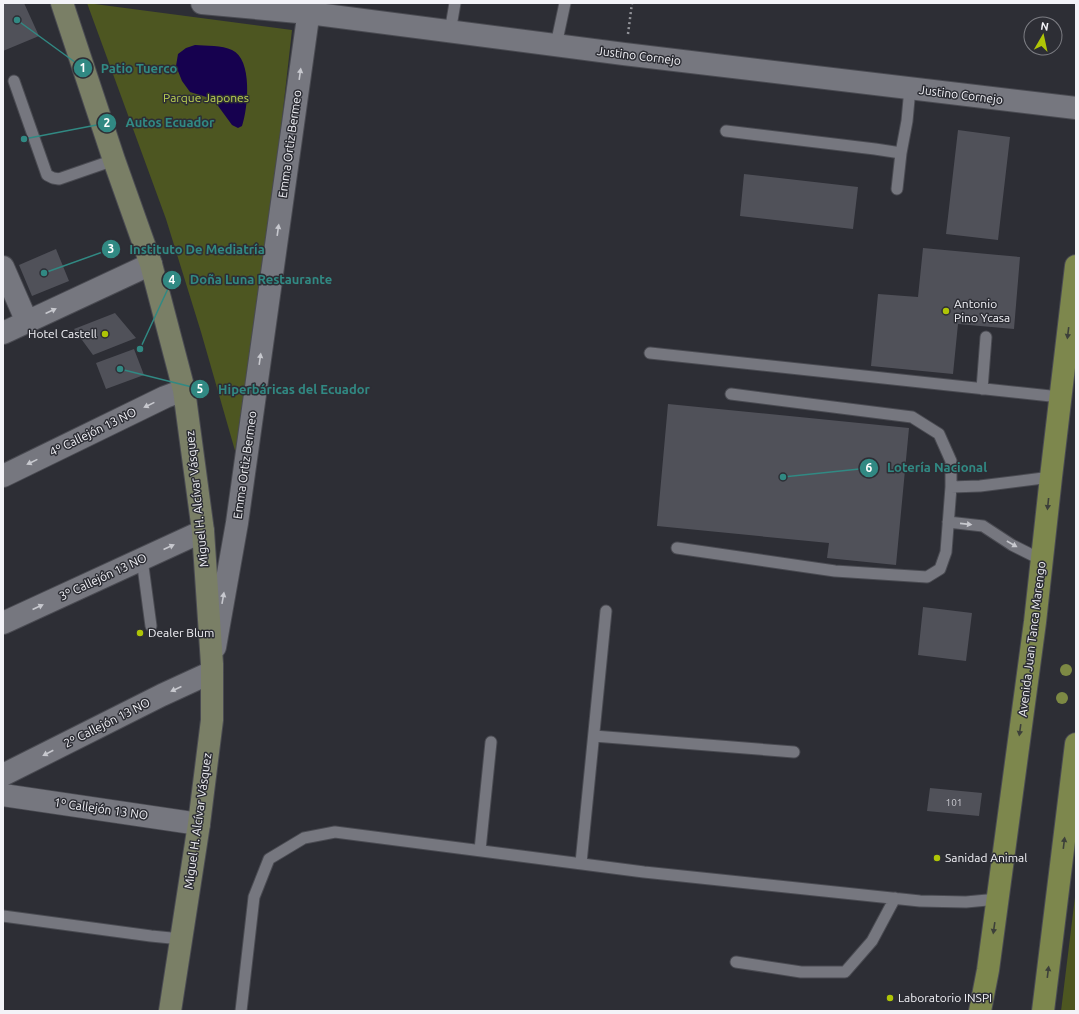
<svg xmlns="http://www.w3.org/2000/svg" width="1079" height="1014" font-family="Ubuntu,sans-serif">
  <rect width="100%" height="100%" fill="#2d2e35"/>
  <path fill="#4d5621" d="M 87,3 L 292,30 L 242,475 L 201,332 L 166,219 Z
    M 1075,897 L 1076,1011 L 1061,1011 Z"/>
  <path fill="#16014f" d="M 195,45 C 206,46 222,45 232,50 C 253,59 248,109 242,126 L 238,128 L 232,125 L 213,99 L 190,92 L 182,81 L 176,66 L 178,54 L 186,48 Z"/>
  <path fill="#505159" d="M 3,3 L 24,3 L 39,36 L 3,51 Z
    M 958,130 L 1010,137 L 998,240 L 946,234 Z
    M 744,174 L 858,187 L 853,229 L 740,216 Z
    M 923,248 L 1020,257 L 1014,329 L 958,324 L 953,374 L 871,366 L 878,294 L 918,297 Z
    M 56,249 L 69,281 L 32,296 L 19,265 Z
    M 115,313 L 136,338 L 93,355 L 74,329 Z
    M 134,349 L 144,375 L 106,389 L 96,363 Z
    M 668,404 L 909,428 L 896,565 L 827,558 L 829,543 L 657,526 Z
    M 923,607 L 972,613 L 966,661 L 918,655 Z
    M 930,788 L 982,793 L 979,816 L 927,811 Z"/>
  <g fill="none" stroke-linecap="round" stroke-linejoin="round">
    <defs>
      <path id="lane" d="M 450,32 L 455,3
        M 556,45 L 565,3
        M 14,81 L 47,175 L 53,178 L 59,179 L 114,160
        M 726,131 L 875,149 L 901,153 L 907,121 L 910,88
        M 897,189 L 901,153
        M 650,353 L 1060,397
        M 982,389 L 986,337
        M 951,487 L 980,486 L 1051,477
        M 948,522 L 983,526 L 1012,545 L 1042,560
        M 677,548 L 835,571 L 927,577 L 940,569 L 946,552 L 951,487 L 951,461 L 939,434 L 912,417 L 731,394
        M 142,559 L 151,626
        M 594,736 L 794,752
        M 480,850 L 491,742
        M 581,863 L 606,611
        M 3,916 L 151,936 L 181,939
        M 736,962 L 801,972 L 845,972 L 872,941 L 895,898
        M 241,1011 L 254,897 L 269,859 L 304,838 L 335,832 L 644,872 L 920,901 L 966,902 L 998,899"/>
      <path id="street" d="M 202,3 L 309,13 L 624,54 L 1076,108
        M 3,267 L 27,322
        M 3,333 L 151,264
        M 3,476 L 165,397 L 184,390
        M 3,623 L 203,531
        M 215,647 L 237,523 L 310,3
        M 3,775 L 162,695 L 212,672
        M 3,795 L 199,824"/>
      <path id="secondary" d="M 62,3 L 114,160 L 151,264 L 184,390 L 203,531 L 212,664 L 212,720 L 199,824 L 170,1011"/>
      <path id="primary" d="M 980,1011 L 988,970 L 1035,622 L 1051,477 L 1076,266
        M 1043,1011 L 1076,744"/>
    </defs>
    <use href="#lane" stroke="#4a4b52" stroke-width="13"/>
    <use href="#street" stroke="#4a4b52" stroke-width="24"/>
    <use href="#secondary" stroke="#4a4b52" stroke-width="24"/>
    <use href="#primary" stroke="#4a4b52" stroke-width="24"/>
    <path stroke="#93949a" stroke-width="2.5" stroke-dasharray="2 3" stroke-linecap="butt" d="M 628,34 L 632,3"/>
    <use href="#lane" stroke="#76777f" stroke-width="11"/>
    <use href="#street" stroke="#76777f" stroke-width="22"/>
    <use href="#secondary" stroke="#7a7f66" stroke-width="22"/>
    <use href="#primary" stroke="#7d874d" stroke-width="22"/>
  </g>
  <g fill="#7d8944">
    <circle cx="1066" cy="670" r="6"/>
    <circle cx="1062" cy="698" r="6"/>
  </g>
  <defs><path id="oneway-solid" d="M-6-.8H1V-3.2L6.5 0L1 3.2V.8H-6Z"/></defs>
  <g fill="#c7c8ce">
    <use href="#oneway-solid" transform="translate(300 74) rotate(-82)"/>
    <use href="#oneway-solid" transform="translate(278 230) rotate(-82)"/>
    <use href="#oneway-solid" transform="translate(51 311) rotate(-25)"/>
    <use href="#oneway-solid" transform="translate(260 359) rotate(-82)"/>
    <use href="#oneway-solid" transform="translate(149 405) rotate(154)"/>
    <use href="#oneway-solid" transform="translate(32 462) rotate(154)"/>
    <use href="#oneway-solid" transform="translate(966 524) rotate(6)"/>
    <use href="#oneway-solid" transform="translate(1012 544) rotate(30)"/>
    <use href="#oneway-solid" transform="translate(169 547) rotate(-24)"/>
    <use href="#oneway-solid" transform="translate(223 598) rotate(-80)"/>
    <use href="#oneway-solid" transform="translate(38 607) rotate(-25)"/>
    <use href="#oneway-solid" transform="translate(176 689) rotate(155)"/>
    <use href="#oneway-solid" transform="translate(48 753) rotate(153)"/>
  </g>
  <g fill="#3d403a">
    <use href="#oneway-solid" transform="translate(1068 333) rotate(97)"/>
    <use href="#oneway-solid" transform="translate(1048 504) rotate(96)"/>
    <use href="#oneway-solid" transform="translate(1020 730) rotate(98)"/>
    <use href="#oneway-solid" transform="translate(1064 843) rotate(-83)"/>
    <use href="#oneway-solid" transform="translate(994 928) rotate(98)"/>
    <use href="#oneway-solid" transform="translate(1048 972) rotate(-83)"/>
  </g>
  <g fill="#afc506" stroke="#2d2e35" stroke-width="1.5">
    <circle cx="946" cy="311" r="4"/>
    <circle cx="105" cy="334" r="4"/>
    <circle cx="140" cy="633" r="4"/>
    <circle cx="937" cy="858" r="4"/>
    <circle cx="890" cy="998" r="4"/>
  </g>
  <g text-anchor="middle" stroke-width="3" stroke-linejoin="round" paint-order="stroke">
    <g font-size="10" fill="#cacad0">
      <text x="954" y="806">101</text>
    </g>
    <g font-size="12" fill="#f3f3f8" stroke="#2d2e35">
      <text transform="translate(639 56) rotate(7)" y="4">Justino Cornejo</text>
      <text transform="translate(961 95) rotate(7)" y="4">Justino Cornejo</text>
      <text transform="translate(290 144) rotate(-82)" y="4">Emma Ortiz Bermeo</text>
      <text transform="translate(93 432) rotate(-26)" y="4">4º Callejón 13 NO</text>
      <text transform="translate(245 465) rotate(-82)" y="4">Emma Ortiz Bermeo</text>
      <text transform="translate(197 499) rotate(-96)" y="4">Miguel H. Alcívar Vásquez</text>
      <text transform="translate(103 577) rotate(-25)" y="4">3º Callejón 13 NO</text>
      <text transform="translate(1032 639) rotate(-83)" y="4">Avenida Juan Tanca Marengo</text>
      <text transform="translate(107 723) rotate(-27)" y="4">2º Callejón 13 NO</text>
      <text transform="translate(101 809) rotate(8)" y="4">1º Callejón 13 NO</text>
      <text transform="translate(198 821) rotate(-82)" y="4">Miguel H. Alcívar Vásquez</text>
    </g>
    <g font-size="12" fill="#bed351" stroke="#2d2e35">
      <text x="206" y="102">Parque Japones</text>
    </g>
    <g font-size="12" fill="#f3f3f8" stroke="#2d2e35" text-anchor="start">
      <text x="954" y="308">Antonio<tspan x="954" dy="14">Pino Ycasa</tspan></text>
      <text x="97" y="338" text-anchor="end">Hotel Castell</text>
      <text x="148" y="637">Dealer Blum</text>
      <text x="945" y="862">Sanidad Animal</text>
      <text x="898" y="1002">Laboratorio INSPI</text>
    </g>
  </g>
  <path fill="none" stroke="#318983" stroke-width="1.5" d="M17 20L83 68M24 139L107 123M44 273L111 249M140 349L172 280M120 369L200 389M783 477L869 468"/>
  <g fill="#318983" stroke="#2d2e35" stroke-width="1.5">
    <circle cx="17" cy="20" r="4"/>
    <circle cx="24" cy="139" r="4"/>
    <circle cx="44" cy="273" r="4"/>
    <circle cx="140" cy="349" r="4"/>
    <circle cx="120" cy="369" r="4"/>
    <circle cx="783" cy="477" r="4"/>
    <circle cx="83" cy="68" r="10"/>
    <circle cx="107" cy="123" r="10"/>
    <circle cx="111" cy="249" r="10"/>
    <circle cx="172" cy="280" r="10"/>
    <circle cx="200" cy="389" r="10"/>
    <circle cx="869" cy="468" r="10"/>
  </g>
  <g font-size="12" text-anchor="middle" font-weight="bold" fill="#fff">
    <text x="83" y="72">1</text>
    <text x="107" y="127">2</text>
    <text x="111" y="253">3</text>
    <text x="172" y="284">4</text>
    <text x="200" y="393">5</text>
    <text x="869" y="472">6</text>
  </g>
  <g font-size="13" text-anchor="middle" font-weight="bold" fill="#318983" stroke="#2d2e35" stroke-width="3" stroke-linejoin="round" paint-order="stroke">
    <text x="139" y="73">Patio Tuerco</text>
    <text x="170" y="127">Autos Ecuador</text>
    <text x="197" y="254">Instituto De Mediatría</text>
    <text x="261" y="284">Doña Luna Restaurante</text>
    <text x="294" y="394">Hiperbáricas del Ecuador</text>
    <text x="937" y="472">Lotería Nacional</text>
  </g>
  <rect width="1079" height="1014" fill="none" stroke="#f3f3f8" stroke-width="8"/>
  <g transform="translate(1043 36) rotate(9)"><circle r="19" fill="#2d2e35" stroke="#7c7d83"/>
  <path d="M0-3L7 15L0 10L-7 15Z" fill="#afc506"/>
  <text y="-6" font-size="11" font-weight="bold" text-anchor="middle" fill="#f3f3f8">N</text>
  </g>
</svg>
